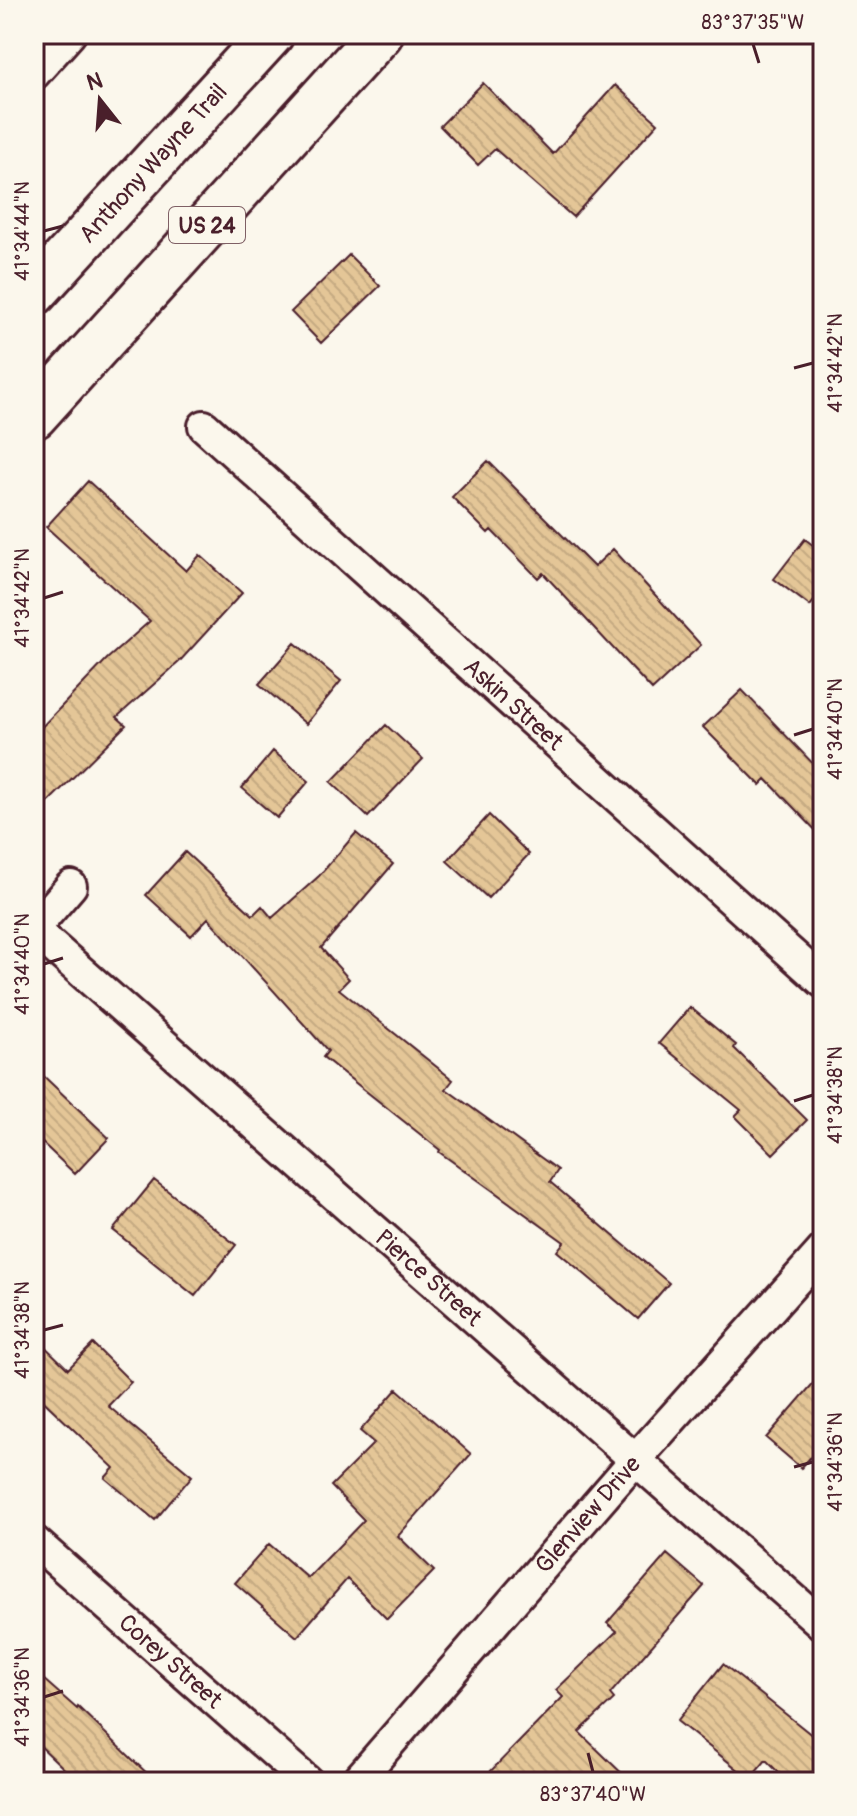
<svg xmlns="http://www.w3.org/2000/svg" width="857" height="1816" font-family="Pangolin,sans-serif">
  <defs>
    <pattern id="building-back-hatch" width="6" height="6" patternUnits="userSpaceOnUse" patternTransform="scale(2)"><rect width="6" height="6" fill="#e4c697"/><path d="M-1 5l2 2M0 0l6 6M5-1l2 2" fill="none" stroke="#c5aa82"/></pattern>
  </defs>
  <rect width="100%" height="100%" fill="#fbf7ec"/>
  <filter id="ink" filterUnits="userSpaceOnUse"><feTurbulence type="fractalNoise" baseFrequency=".0125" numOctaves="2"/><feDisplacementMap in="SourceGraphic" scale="16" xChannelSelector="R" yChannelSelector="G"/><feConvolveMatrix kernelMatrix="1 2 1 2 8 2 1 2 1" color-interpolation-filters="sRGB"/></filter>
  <g filter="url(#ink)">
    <path fill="url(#building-back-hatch)" stroke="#4a1f2b" stroke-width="2" d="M 483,83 L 553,154 L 615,85 L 658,123 L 573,217 L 495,149 L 478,165 L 440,126 Z
      M 349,255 L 380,286 L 321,343 L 291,312 Z
      M 488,461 L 594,567 L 613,549 L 701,645 L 652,690 L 543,573 L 538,578 L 491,530 L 488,533 L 452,497 Z
      M 88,481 L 186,571 L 200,555 L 242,593 L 179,662 L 117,717 L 126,725 L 34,816 L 34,735 L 107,659 L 150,621 L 46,527 Z
      M 805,539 L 823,553 L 823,590 L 810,606 L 774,579 Z
      M 295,643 L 341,681 L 306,724 L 259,684 Z
      M 742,690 L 823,774 L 823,838 L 766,779 L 760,785 L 703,727 Z
      M 386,725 L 423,759 L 368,817 L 331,782 Z
      M 273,751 L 309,781 L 277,818 L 242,788 Z
      M 489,815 L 529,854 L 488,898 L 447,861 Z
      M 356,833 L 393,864 L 321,948 L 349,979 L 339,989 L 453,1080 L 446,1089 L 558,1170 L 550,1182 L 669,1283 L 638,1319 L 557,1251 L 564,1242 L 439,1152 L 440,1150 L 323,1057 L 328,1051 L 208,918 L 191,936 L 146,895 L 185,852 L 253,915 L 262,906 L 272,918 L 319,876 Z
      M 690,1007 L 736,1045 L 734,1048 L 807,1120 L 773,1154 L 735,1116 L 741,1110 L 659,1043 Z
      M 34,1067 L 109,1138 L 75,1174 L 34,1135 Z
      M 154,1180 L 236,1245 L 195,1296 L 113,1230 Z
      M 34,1336 L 68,1369 L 93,1344 L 131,1382 L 108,1406 L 192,1476 L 155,1520 L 105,1478 L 114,1468 L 34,1392 Z
      M 823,1372 L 823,1443 L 801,1468 L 766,1438 Z
      M 397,1389 L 471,1454 L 398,1536 L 434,1571 L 387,1619 L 347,1579 L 297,1637 L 235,1583 L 269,1544 L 308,1578 L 364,1520 L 331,1486 L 374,1443 L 360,1431 Z
      M 667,1554 L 704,1586 L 610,1694 L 614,1699 L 579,1732 L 631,1782 L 480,1782 L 563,1697 L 556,1690 L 617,1631 L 607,1623 Z
      M 723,1664 L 823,1744 L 823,1763 L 804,1782 L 788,1782 L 766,1760 L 750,1779 L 677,1721 Z
      M 34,1671 L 77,1709 L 78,1707 L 156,1782 L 78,1782 L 34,1740 Z"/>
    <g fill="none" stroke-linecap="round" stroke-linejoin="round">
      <defs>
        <g id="minor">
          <path d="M 34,74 L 70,34"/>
          <path id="s1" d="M 204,426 L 823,982"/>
          <path d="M 34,929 L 71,886"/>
          <path id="s2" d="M 34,930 L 823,1625"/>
          <path id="s3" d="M 34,1541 L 308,1782"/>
          <path id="s4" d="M 356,1782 L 636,1459 L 823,1250"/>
        </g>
        <g id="trunk">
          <path id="s5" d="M 34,293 L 271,34"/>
          <path d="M 34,416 L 380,34"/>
        </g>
      </defs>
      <use href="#minor" stroke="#4a1f2b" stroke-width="36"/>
      <use href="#trunk" stroke="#4a1f2b" stroke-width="50"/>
      <use href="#minor" stroke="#fbf7ec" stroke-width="30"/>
      <use href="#trunk" stroke="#fbf7ec" stroke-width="44"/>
    </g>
  </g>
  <path fill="none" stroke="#4a1f2b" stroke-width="3" d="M 753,44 L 759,63M 44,231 L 63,226M 794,368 L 813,363M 44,598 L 63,592M 794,735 L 813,729M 44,964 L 63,958M 794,1101 L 813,1095M 44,1330 L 63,1325M 794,1467 L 813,1462M 44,1697 L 63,1691M 588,1753 L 593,1772"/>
  <g text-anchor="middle" stroke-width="6" stroke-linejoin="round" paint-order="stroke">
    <rect fill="#fbf7ec" stroke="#7f6065" stroke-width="2" x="169" y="207" width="76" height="36" rx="6"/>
    <g font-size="22" font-weight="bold" fill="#4a1f2b">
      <text x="207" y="233">US 24</text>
    </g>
    <g font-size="24" fill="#4a1f2b" stroke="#fbf7ec">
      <text dy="8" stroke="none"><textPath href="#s5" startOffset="176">Anthony Wayne Trail</textPath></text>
      <text dy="8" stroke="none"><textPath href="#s1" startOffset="416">Askin Street</textPath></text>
      <text dy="8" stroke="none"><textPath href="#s2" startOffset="526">Pierce Street</textPath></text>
      <text dy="8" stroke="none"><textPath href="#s4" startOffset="354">Glenview Drive</textPath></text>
      <text dy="8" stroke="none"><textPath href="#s3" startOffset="182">Corey Street</textPath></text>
    </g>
  </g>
  <rect width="857" height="1816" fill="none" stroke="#fbf7ec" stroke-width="88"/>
  <g transform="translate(100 100) rotate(343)" stroke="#fbf7ec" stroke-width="6" paint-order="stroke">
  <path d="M0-6L14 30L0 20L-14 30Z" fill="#4a1f2b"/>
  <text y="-12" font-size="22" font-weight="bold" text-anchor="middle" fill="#4a1f2b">N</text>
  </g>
  <rect x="44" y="44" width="769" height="1728" fill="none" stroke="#4a1f2b" stroke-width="3"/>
  <g font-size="20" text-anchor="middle" fill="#4a1f2b">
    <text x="753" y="29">83°37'35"W</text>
    <text transform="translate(22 231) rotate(-90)" y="7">41°34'44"N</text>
    <text transform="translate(835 363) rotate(-90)" y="7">41°34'42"N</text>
    <text transform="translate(22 598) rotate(-90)" y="7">41°34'42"N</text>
    <text transform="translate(835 729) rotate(-90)" y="7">41°34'40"N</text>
    <text transform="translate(22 964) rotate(-90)" y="7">41°34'40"N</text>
    <text transform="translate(835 1095) rotate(-90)" y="7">41°34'38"N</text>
    <text transform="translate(22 1330) rotate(-90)" y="7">41°34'38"N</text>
    <text transform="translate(835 1462) rotate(-90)" y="7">41°34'36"N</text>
    <text transform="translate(22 1697) rotate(-90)" y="7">41°34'36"N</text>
    <text x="593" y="1801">83°37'40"W</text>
  </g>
</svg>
